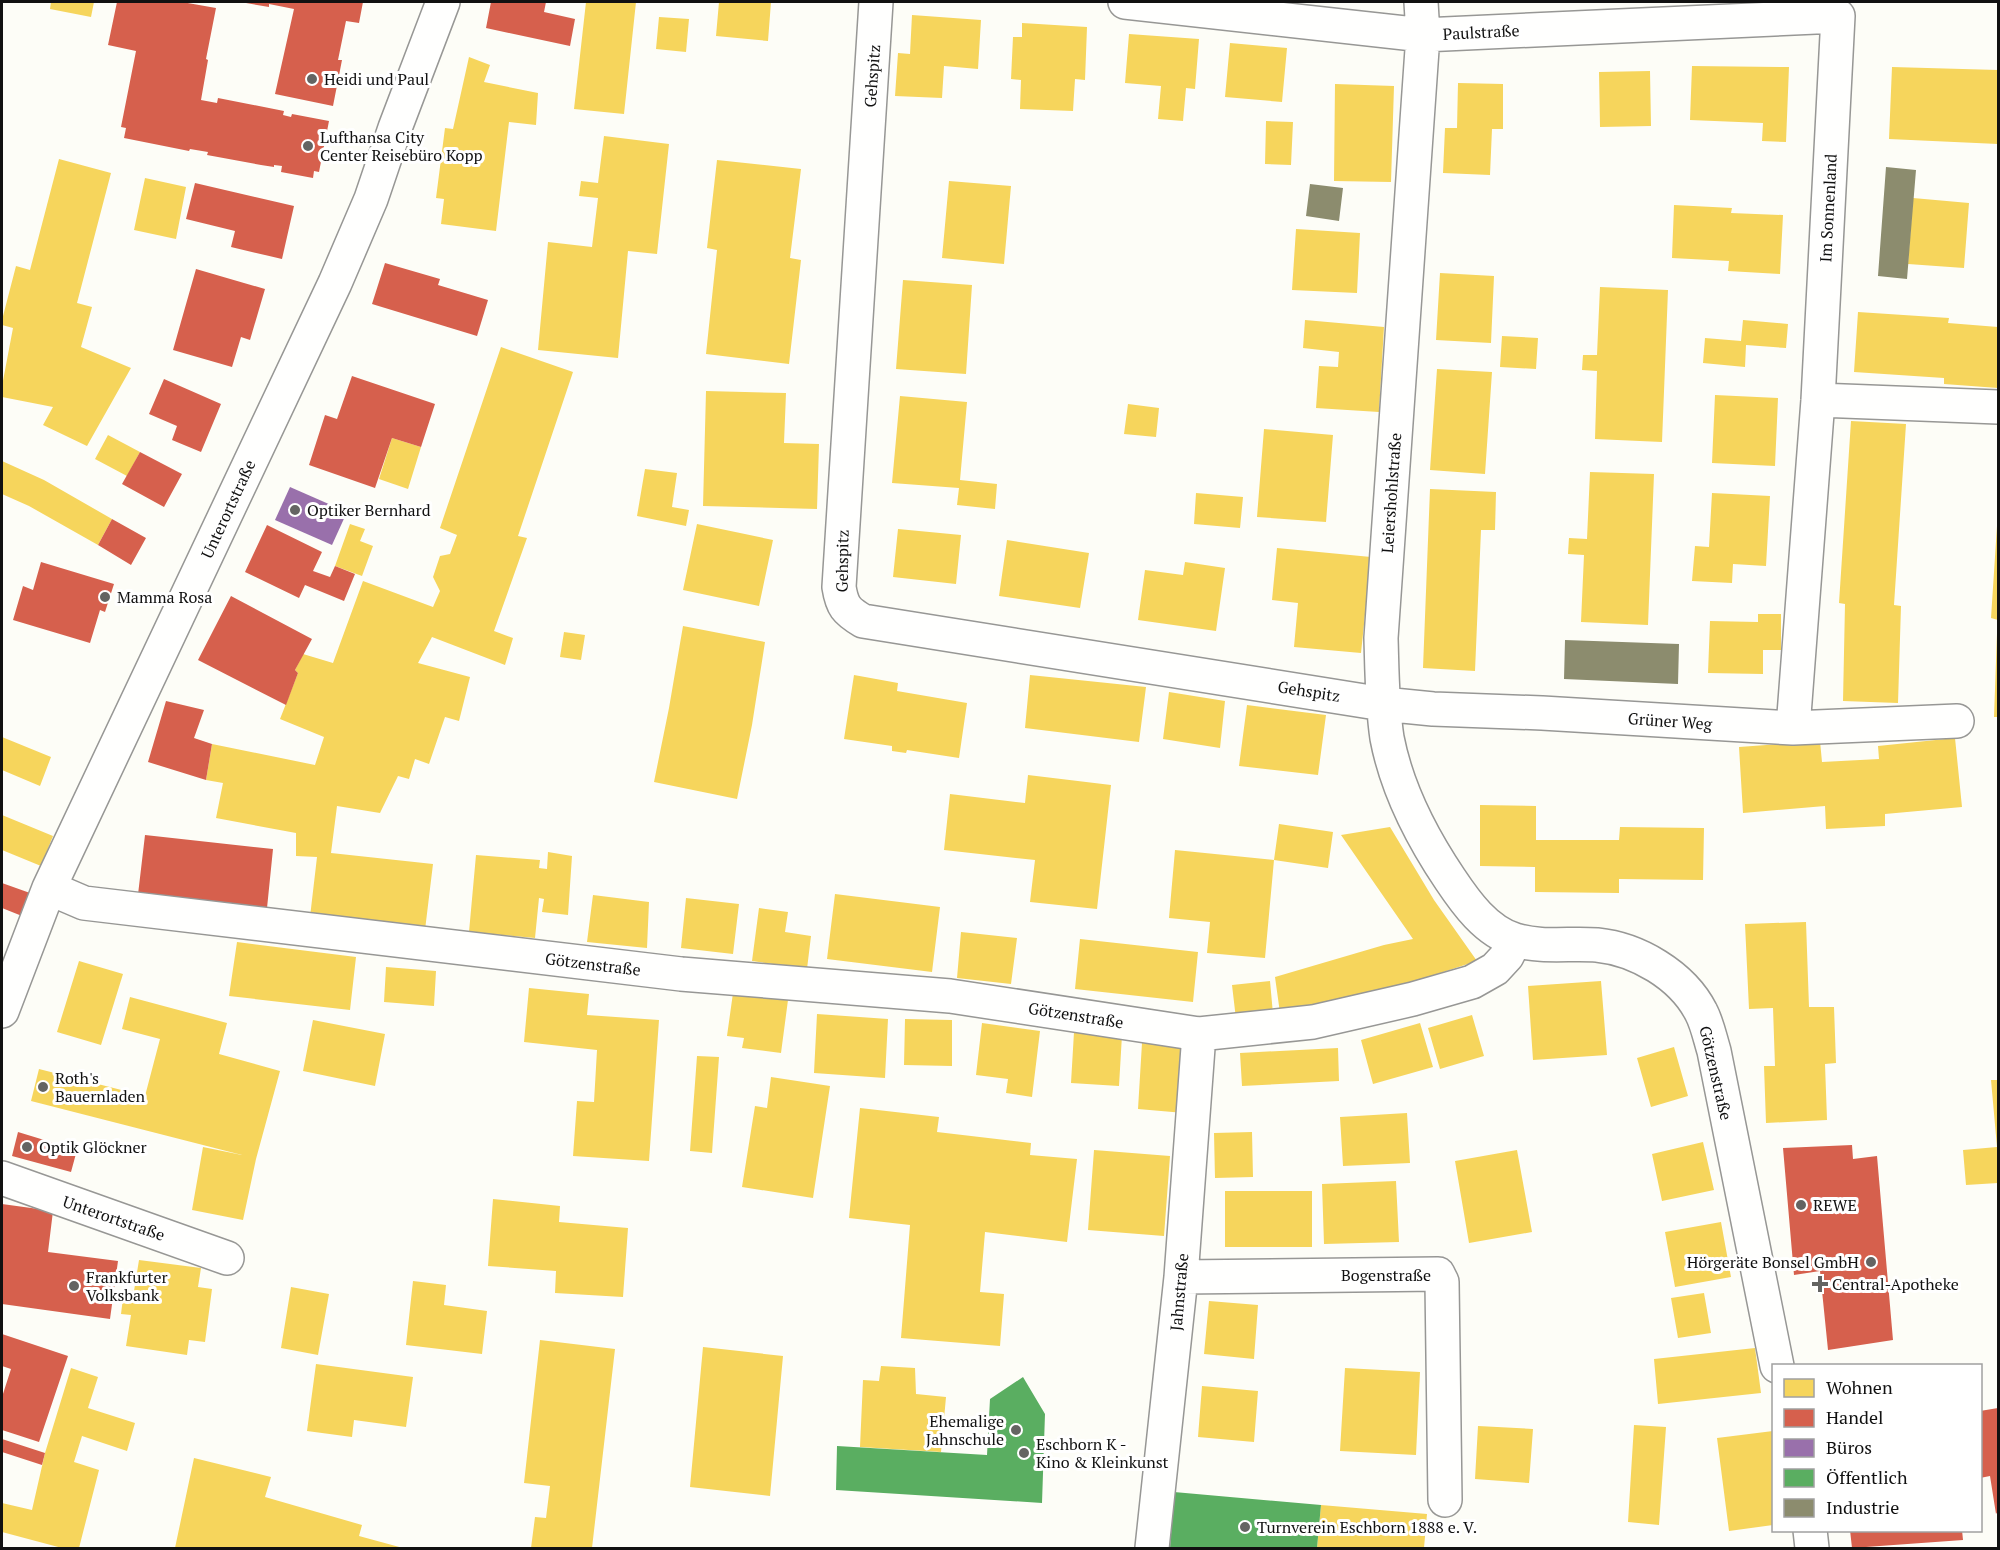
<svg xmlns="http://www.w3.org/2000/svg" width="2000" height="1550" font-family="'PT Serif',serif">
  <rect width="100%" height="100%" fill="#fdfdf7"/>
  <path fill="#f6d55c" d="M 51,2 L 94,2 L 91,17 L 50,9 Z
    M 586,2 L 636,2 L 624,114 L 574,109 Z
    M 719,2 L 771,2 L 768,41 L 716,36 Z
    M 912,15 L 981,20 L 978,69 L 944,66 L 942,98 L 895,96 L 898,53 L 910,54 Z
    M 659,17 L 689,19 L 686,52 L 656,49 Z
    M 1022,23 L 1087,27 L 1085,80 L 1075,79 L 1073,111 L 1020,109 L 1021,80 L 1011,79 L 1013,37 L 1022,37 Z
    M 1129,34 L 1199,39 L 1195,89 L 1186,88 L 1183,121 L 1158,119 L 1161,86 L 1125,83 Z
    M 1230,43 L 1287,48 L 1282,102 L 1225,97 Z
    M 469,57 L 490,65 L 484,82 L 538,93 L 536,125 L 509,122 L 496,231 L 441,224 L 444,199 L 436,198 L 445,128 L 453,129 Z
    M 1692,66 L 1789,67 L 1786,142 L 1762,141 L 1763,123 L 1690,120 Z
    M 1892,67 L 1998,70 L 1998,144 L 1889,139 Z
    M 1650,71 L 1651,126 L 1600,127 L 1599,72 Z
    M 1458,83 L 1503,84 L 1503,129 L 1492,129 L 1490,175 L 1443,173 L 1445,128 L 1457,128 Z
    M 1335,84 L 1394,86 L 1391,182 L 1334,181 Z
    M 1266,121 L 1293,122 L 1291,165 L 1265,164 Z
    M 604,136 L 669,144 L 657,254 L 628,251 L 618,358 L 538,350 L 548,242 L 592,247 L 598,198 L 579,196 L 581,181 L 598,183 Z
    M 59,159 L 111,173 L 77,303 L 92,307 L 81,347 L 131,368 L 87,446 L 43,425 L 53,407 L 2,397 L 2,386 L 13,328 L 2,325 L 2,320 L 16,266 L 30,270 Z
    M 717,160 L 801,169 L 790,258 L 801,260 L 789,364 L 706,354 L 717,250 L 707,248 Z
    M 145,178 L 186,187 L 176,239 L 134,230 Z
    M 949,181 L 1011,186 L 1004,264 L 942,258 Z
    M 1913,198 L 1969,203 L 1964,268 L 1908,264 Z
    M 1674,205 L 1732,208 L 1731,213 L 1783,215 L 1780,274 L 1728,271 L 1729,261 L 1672,258 Z
    M 1296,229 L 1360,233 L 1357,293 L 1292,290 Z
    M 1440,273 L 1494,276 L 1491,343 L 1436,340 Z
    M 903,280 L 972,285 L 966,374 L 896,369 Z
    M 1600,287 L 1668,290 L 1662,442 L 1595,439 L 1597,371 L 1582,370 L 1583,355 L 1597,355 Z
    M 1858,312 L 1949,318 L 1948,323 L 1998,327 L 1998,388 L 1944,384 L 1944,378 L 1854,372 Z
    M 1305,320 L 1384,327 L 1379,412 L 1316,408 L 1319,366 L 1338,367 L 1339,352 L 1303,348 Z
    M 1743,320 L 1788,324 L 1786,348 L 1746,345 L 1745,367 L 1703,363 L 1705,338 L 1741,341 Z
    M 1502,336 L 1538,338 L 1536,369 L 1500,367 Z
    M 501,347 L 573,372 L 518,536 L 527,538 L 494,631 L 513,638 L 505,665 L 432,637 L 418,663 L 470,677 L 459,721 L 445,717 L 429,764 L 415,759 L 409,779 L 398,776 L 380,813 L 337,806 L 331,853 L 433,864 L 425,930 L 310,917 L 317,857 L 296,856 L 296,833 L 216,818 L 223,783 L 206,780 L 212,744 L 315,765 L 324,737 L 280,719 L 298,673 L 295,670 L 303,654 L 333,663 L 363,581 L 433,607 L 440,591 L 433,577 L 440,556 L 450,554 L 457,535 L 440,528 Z
    M 1437,369 L 1492,372 L 1485,474 L 1430,470 Z
    M 706,391 L 786,393 L 784,443 L 819,444 L 817,509 L 703,506 Z
    M 1715,395 L 1778,398 L 1775,466 L 1712,463 Z
    M 900,396 L 967,402 L 960,480 L 997,484 L 995,509 L 957,505 L 959,488 L 892,483 Z
    M 1128,404 L 1159,408 L 1156,437 L 1124,434 Z
    M 1851,421 L 1906,424 L 1894,605 L 1901,606 L 1898,703 L 1843,701 L 1845,604 L 1839,603 Z
    M 1264,429 L 1333,435 L 1326,522 L 1257,517 Z
    M 108,435 L 140,452 L 127,476 L 95,459 Z
    M 392,438 L 421,447 L 408,489 L 379,479 Z
    M 2,461 L 44,480 L 112,519 L 98,545 L 29,506 L 2,494 Z
    M 645,469 L 677,473 L 672,507 L 689,510 L 686,526 L 637,516 Z
    M 1590,472 L 1654,474 L 1648,625 L 1581,622 L 1584,555 L 1568,554 L 1569,538 L 1587,539 Z
    M 1430,489 L 1496,492 L 1495,530 L 1481,530 L 1475,671 L 1423,668 Z
    M 1196,493 L 1243,497 L 1240,528 L 1194,524 Z
    M 1712,493 L 1770,496 L 1766,566 L 1733,564 L 1732,583 L 1692,581 L 1695,546 L 1709,547 Z
    M 350,524 L 365,529 L 360,541 L 373,546 L 362,576 L 335,566 Z
    M 697,524 L 773,540 L 759,606 L 683,590 Z
    M 1997,526 L 1998,527 L 1998,620 L 1991,618 Z
    M 898,529 L 961,535 L 956,584 L 893,577 Z
    M 1007,540 L 1089,553 L 1080,608 L 999,596 Z
    M 1277,548 L 1371,557 L 1361,653 L 1294,647 L 1298,603 L 1272,600 Z
    M 1185,562 L 1225,568 L 1216,631 L 1138,620 L 1145,570 L 1183,575 Z
    M 1758,614 L 1781,614 L 1781,650 L 1763,650 L 1763,674 L 1708,673 L 1710,621 L 1758,622 Z
    M 683,626 L 765,642 L 752,725 L 737,799 L 654,782 L 669,708 Z
    M 564,632 L 585,635 L 581,660 L 560,657 Z
    M 1997,633 L 1998,633 L 1998,717 L 1994,717 Z
    M 854,675 L 898,683 L 897,691 L 967,703 L 959,758 L 907,750 L 906,753 L 892,751 L 892,746 L 844,739 Z
    M 1030,675 L 1146,687 L 1139,742 L 1025,728 Z
    M 1169,692 L 1225,701 L 1220,748 L 1163,739 Z
    M 1247,705 L 1326,715 L 1318,775 L 1239,766 Z
    M 2,737 L 51,757 L 40,786 L 2,770 Z
    M 1955,738 L 1962,807 L 1885,814 L 1885,826 L 1826,829 L 1825,806 L 1743,813 L 1739,747 L 1820,741 L 1822,762 L 1879,759 L 1878,746 Z
    M 1028,775 L 1111,785 L 1097,909 L 1030,902 L 1035,860 L 944,850 L 950,794 L 1025,803 Z
    M 1480,805 L 1536,806 L 1536,840 L 1619,840 L 1620,827 L 1704,828 L 1703,880 L 1619,879 L 1619,893 L 1535,892 L 1535,867 L 1480,866 Z
    M 2,815 L 53,836 L 41,866 L 2,850 Z
    M 1279,824 L 1333,832 L 1328,868 L 1274,860 Z
    M 1390,827 L 1434,900 L 1477,961 L 1397,987 L 1280,1013 L 1275,977 L 1384,945 L 1413,939 L 1341,835 Z
    M 1175,850 L 1274,860 L 1265,958 L 1207,953 L 1210,922 L 1169,918 Z
    M 548,852 L 572,856 L 568,915 L 542,912 L 544,899 L 539,898 L 535,938 L 469,932 L 476,855 L 540,860 L 539,868 L 547,869 Z
    M 835,894 L 940,907 L 932,972 L 827,959 Z
    M 593,895 L 649,902 L 647,948 L 587,942 Z
    M 686,898 L 739,904 L 733,954 L 681,948 Z
    M 759,908 L 788,912 L 785,932 L 811,936 L 807,969 L 752,961 Z
    M 1806,922 L 1809,1007 L 1834,1007 L 1836,1063 L 1825,1064 L 1827,1120 L 1766,1123 L 1764,1066 L 1775,1066 L 1773,1008 L 1749,1009 L 1745,924 Z
    M 961,932 L 1017,938 L 1011,984 L 957,978 Z
    M 1080,939 L 1198,952 L 1193,1002 L 1075,989 Z
    M 237,942 L 356,957 L 350,1010 L 229,996 Z
    M 79,961 L 123,974 L 101,1045 L 57,1032 Z
    M 386,967 L 436,971 L 434,1006 L 384,1002 Z
    M 1270,981 L 1273,1014 L 1236,1019 L 1232,985 Z
    M 1601,981 L 1607,1055 L 1533,1060 L 1528,986 Z
    M 529,988 L 589,994 L 587,1015 L 659,1020 L 649,1161 L 573,1156 L 577,1101 L 594,1102 L 597,1050 L 524,1042 Z
    M 733,993 L 788,1000 L 781,1053 L 742,1048 L 744,1038 L 727,1036 Z
    M 130,997 L 227,1023 L 219,1054 L 280,1071 L 256,1159 L 243,1220 L 192,1210 L 203,1147 L 242,1155 L 31,1101 L 39,1069 L 145,1096 L 160,1039 L 122,1029 Z
    M 817,1014 L 888,1019 L 885,1078 L 814,1073 Z
    M 1472,1015 L 1484,1056 L 1440,1069 L 1428,1028 Z
    M 905,1019 L 952,1020 L 952,1066 L 904,1065 Z
    M 313,1020 L 385,1034 L 375,1086 L 303,1071 Z
    M 982,1023 L 1040,1031 L 1032,1097 L 1006,1093 L 1008,1079 L 976,1075 Z
    M 1420,1023 L 1433,1067 L 1373,1084 L 1361,1040 Z
    M 1074,1032 L 1122,1035 L 1119,1086 L 1071,1083 Z
    M 1142,1043 L 1189,1047 L 1184,1113 L 1138,1109 Z
    M 1674,1047 L 1688,1096 L 1651,1107 L 1637,1058 Z
    M 1338,1048 L 1339,1081 L 1242,1086 L 1240,1053 Z
    M 697,1056 L 719,1057 L 712,1153 L 690,1151 Z
    M 771,1077 L 830,1086 L 813,1198 L 742,1187 L 755,1106 L 767,1108 Z
    M 1991,1080 L 1998,1080 L 1998,1183 L 1966,1185 L 1963,1150 L 1997,1147 Z
    M 860,1108 L 939,1117 L 937,1132 L 1031,1143 L 1030,1155 L 1077,1159 L 1067,1242 L 985,1232 L 980,1292 L 1004,1294 L 1000,1346 L 901,1338 L 910,1225 L 849,1218 Z
    M 1407,1113 L 1410,1163 L 1343,1166 L 1340,1117 Z
    M 1252,1132 L 1253,1177 L 1215,1178 L 1214,1133 Z
    M 1703,1142 L 1714,1190 L 1662,1201 L 1652,1154 Z
    M 1094,1150 L 1170,1156 L 1164,1236 L 1088,1230 Z
    M 1517,1150 L 1532,1232 L 1469,1243 L 1455,1161 Z
    M 1396,1181 L 1399,1242 L 1324,1244 L 1322,1184 Z
    M 1225,1191 L 1312,1191 L 1312,1247 L 1225,1247 Z
    M 493,1199 L 560,1206 L 559,1222 L 628,1228 L 623,1297 L 555,1293 L 556,1271 L 488,1266 Z
    M 1721,1222 L 1731,1277 L 1675,1287 L 1665,1232 Z
    M 139,1260 L 201,1268 L 198,1287 L 212,1289 L 205,1342 L 189,1340 L 187,1355 L 126,1346 L 131,1315 L 121,1314 L 124,1290 L 134,1291 Z
    M 413,1281 L 446,1285 L 444,1305 L 487,1311 L 482,1354 L 406,1345 Z
    M 291,1287 L 329,1294 L 318,1355 L 281,1348 Z
    M 1704,1293 L 1711,1333 L 1678,1338 L 1671,1298 Z
    M 1209,1301 L 1258,1305 L 1254,1359 L 1204,1354 Z
    M 540,1340 L 615,1349 L 592,1548 L 531,1548 L 535,1517 L 546,1518 L 550,1486 L 524,1483 Z
    M 703,1347 L 783,1356 L 770,1496 L 690,1487 Z
    M 1755,1348 L 1761,1393 L 1658,1404 L 1654,1359 Z
    M 316,1364 L 413,1377 L 406,1427 L 354,1420 L 352,1437 L 307,1431 Z
    M 881,1366 L 915,1368 L 916,1394 L 946,1397 L 941,1452 L 860,1447 L 863,1380 L 879,1381 Z
    M 71,1368 L 98,1377 L 88,1408 L 135,1423 L 127,1451 L 82,1436 L 74,1462 L 99,1470 L 79,1548 L 62,1548 L 2,1532 L 2,1503 L 32,1510 L 45,1453 Z
    M 1345,1368 L 1420,1372 L 1416,1455 L 1340,1451 Z
    M 1202,1386 L 1258,1391 L 1254,1442 L 1198,1437 Z
    M 1634,1425 L 1666,1427 L 1659,1525 L 1628,1522 Z
    M 1478,1426 L 1533,1429 L 1529,1483 L 1475,1479 Z
    M 1773,1431 L 1773,1525 L 1729,1531 L 1717,1438 Z
    M 194,1458 L 271,1477 L 265,1497 L 362,1525 L 359,1536 L 403,1548 L 175,1548 Z
    M 1321,1505 L 1427,1514 L 1424,1548 L 1317,1548 Z"/>
  <path fill="#d6604d" d="M 117,2 L 182,2 L 216,8 L 206,59 L 208,60 L 201,100 L 217,103 L 218,98 L 284,111 L 283,115 L 291,117 L 292,114 L 329,121 L 319,172 L 314,171 L 313,178 L 281,172 L 282,166 L 274,165 L 274,167 L 261,165 L 207,155 L 208,152 L 190,149 L 189,151 L 124,138 L 126,128 L 121,127 L 136,51 L 108,45 Z
    M 491,2 L 546,2 L 544,12 L 575,19 L 570,46 L 486,28 Z
    M 246,3 L 363,2 L 359,23 L 346,21 L 338,60 L 342,60 L 333,106 L 275,94 L 294,9 L 269,4 L 269,7 Z
    M 195,183 L 294,206 L 282,259 L 231,247 L 235,231 L 186,219 Z
    M 385,263 L 440,279 L 438,285 L 488,300 L 477,336 L 372,304 Z
    M 196,269 L 265,289 L 250,340 L 241,337 L 232,367 L 173,350 Z
    M 352,376 L 435,404 L 421,447 L 392,438 L 375,488 L 309,465 L 325,415 L 337,419 Z
    M 164,379 L 221,404 L 201,452 L 172,440 L 177,426 L 149,414 Z
    M 140,452 L 182,474 L 164,507 L 122,484 Z
    M 112,519 L 146,538 L 131,565 L 98,545 Z
    M 267,525 L 322,552 L 313,571 L 330,577 L 335,566 L 355,574 L 344,601 L 305,585 L 299,598 L 245,572 Z
    M 41,562 L 114,584 L 105,612 L 100,610 L 90,643 L 13,620 L 23,586 L 33,590 Z
    M 231,596 L 312,639 L 295,670 L 298,673 L 286,705 L 198,660 Z
    M 166,701 L 204,710 L 194,738 L 212,744 L 206,780 L 148,762 Z
    M 145,835 L 273,849 L 266,918 L 137,903 Z
    M 2,883 L 30,893 L 22,916 L 2,908 Z
    M 18,1132 L 77,1150 L 71,1172 L 12,1156 Z
    M 1852,1145 L 1853,1159 L 1877,1156 L 1893,1340 L 1828,1350 L 1820,1271 L 1794,1275 L 1783,1148 Z
    M 2,1204 L 53,1211 L 48,1252 L 118,1261 L 110,1319 L 2,1304 Z
    M 2,1334 L 68,1356 L 39,1442 L 2,1430 L 2,1397 L 11,1369 L 2,1366 Z
    M 1998,1408 L 1998,1511 L 1996,1514 L 1990,1476 L 1980,1478 L 1980,1411 Z
    M 2,1439 L 45,1453 L 42,1465 L 2,1452 Z
    M 1850,1530 L 1962,1530 L 1963,1540 L 1852,1548 Z"/>
  <path fill="#9970ab" d="M 290,487 L 347,512 L 332,545 L 275,520 Z"/>
  <path fill="#5aae61" d="M 1023,1377 L 1045,1414 L 1042,1503 L 836,1490 L 837,1446 L 987,1455 L 990,1399 Z
    M 1174,1492 L 1321,1505 L 1317,1548 L 1170,1548 Z"/>
  <path fill="#8c8c6e" d="M 1886,167 L 1916,170 L 1907,279 L 1878,276 Z
    M 1310,184 L 1343,188 L 1339,221 L 1306,216 Z
    M 1565,640 L 1679,644 L 1678,684 L 1564,679 Z"/>
  <g fill="none" stroke-linecap="round" stroke-linejoin="round">
    <defs>
      <path id="street" d="M 876,2 L 839,587 C 842,606 846,611 863,621 L 1383,704 L 1433,709 L 1542,713 L 1793,728 L 1957,721
        M 1125,2 L 1423,35 L 1838,16
        M 1421,2 L 1423,35 L 1381,638 C 1382,671 1382,705 1387,738 C 1397,790 1421,836 1450,879 C 1466,903 1486,931 1515,940 C 1541,948 1570,943 1597,945 C 1637,949 1682,975 1701,1012 C 1707,1023 1710,1038 1714,1051 L 1777,1366
        M 1818,400 L 1998,407
        M 1793,728 L 1818,400 L 1838,16
        M 49,888 L 84,903 L 681,974 L 950,996 L 1199,1034 L 1313,1022 L 1413,999 L 1472,982 L 1495,969 L 1507,956 L 1515,940
        M 2,1011 L 49,888 L 335,283 L 371,199 L 395,128 L 443,2
        M 2,1178 L 227,1258
        M 1181,1277 L 1438,1274 L 1442,1282 L 1445,1500
        M 1810,1530 L 1812,1548
        M 1152,1548 L 1181,1277 L 1199,1034"/>
    </defs>
    <use href="#street" stroke="#979795" stroke-width="36"/>
    <use href="#street" stroke="#fffffe" stroke-width="33"/>
  </g>
  <g fill="#646462" stroke="#fff" stroke-width="2">
    <circle cx="312" cy="79" r="6"/>
    <circle cx="308" cy="146" r="6"/>
    <circle cx="295" cy="510" r="6"/>
    <circle cx="105" cy="597" r="6"/>
    <circle cx="43" cy="1087" r="6"/>
    <circle cx="27" cy="1147" r="6"/>
    <circle cx="1801" cy="1205" r="6"/>
    <circle cx="1871" cy="1262" r="6"/>
    <path d="M1817 1275h6v6h6v6h-6v6h-6v-6h-6v-6h6z"/>
    <circle cx="74" cy="1286" r="6"/>
    <circle cx="1016" cy="1430" r="6"/>
    <circle cx="1024" cy="1453" r="6"/>
    <circle cx="1245" cy="1527" r="6"/>
  </g>
  <g text-anchor="middle" stroke-width="6" stroke-linejoin="round" paint-order="stroke">
    <g font-size="16" fill="#111" stroke="#fff">
      <text transform="translate(1481 32) rotate(-3)" y="6">Paulstraße</text>
      <text transform="translate(872 76) rotate(-86)" y="6">Gehspitz</text>
      <text transform="translate(1828 208) rotate(-87)" y="6">Im Sonnenland</text>
      <text transform="translate(1391 493) rotate(-86)" y="6">Leiershohlstraße</text>
      <text transform="translate(228 509) rotate(-65)" y="6">Unterortstraße</text>
      <text transform="translate(842 561) rotate(-89)" y="6">Gehspitz</text>
      <text transform="translate(1309 691) rotate(9)" y="6">Gehspitz</text>
      <text transform="translate(1670 721) rotate(4)" y="6">Grüner Weg</text>
      <text transform="translate(593 964) rotate(7)" y="6">Götzenstraße</text>
      <text transform="translate(1076 1015) rotate(9)" y="6">Götzenstraße</text>
      <text transform="translate(1716 1073) rotate(77)" y="6">Götzenstraße</text>
      <text transform="translate(114 1218) rotate(19)" y="6">Unterortstraße</text>
      <text x="1386" y="1281">Bogenstraße</text>
      <text transform="translate(1179 1292) rotate(-85)" y="6">Jahnstraße</text>
    </g>
    <g font-size="16" fill="#111" stroke="#fff" text-anchor="start">
      <text x="324" y="85">Heidi und Paul</text>
      <text x="320" y="143">Lufthansa City<tspan x="320" dy="18">Center Reisebüro Kopp</tspan></text>
      <text x="307" y="516">Optiker Bernhard</text>
      <text x="117" y="603">Mamma Rosa</text>
      <text x="55" y="1084">Roth's<tspan x="55" dy="18">Bauernladen</tspan></text>
      <text x="39" y="1153">Optik Glöckner</text>
      <text x="1813" y="1211">REWE</text>
      <text x="1859" y="1268" text-anchor="end">Hörgeräte Bonsel GmbH</text>
      <text x="86" y="1283">Frankfurter<tspan x="86" dy="18">Volksbank</tspan></text>
      <text x="1832" y="1290">Central-Apotheke</text>
      <text x="1004" y="1427" text-anchor="end">Ehemalige<tspan x="1004" dy="18">Jahnschule</tspan></text>
      <text x="1036" y="1450">Eschborn K -<tspan x="1036" dy="18">Kino &amp; Kleinkunst</tspan></text>
      <text x="1257" y="1533">Turnverein Eschborn 1888 e. V.</text>
    </g>
  </g>
  <rect width="2000" height="1550" fill="none" stroke="#111111" stroke-width="6"/>
  <rect x="1772" y="1364" width="210" height="168" fill="#ffffff" stroke="#a0a0a0" stroke-width="1.5"/>
  <rect x="1784" y="1379" width="30" height="18" fill="#f6d55c" stroke="#a0a0a0" stroke-width="1.5"/>
  <text x="1826" y="1394" font-size="18" fill="#111111">Wohnen</text>
  <rect x="1784" y="1409" width="30" height="18" fill="#d6604d" stroke="#a0a0a0" stroke-width="1.5"/>
  <text x="1826" y="1424" font-size="18" fill="#111111">Handel</text>
  <rect x="1784" y="1439" width="30" height="18" fill="#9970ab" stroke="#a0a0a0" stroke-width="1.5"/>
  <text x="1826" y="1454" font-size="18" fill="#111111">Büros</text>
  <rect x="1784" y="1469" width="30" height="18" fill="#5aae61" stroke="#a0a0a0" stroke-width="1.5"/>
  <text x="1826" y="1484" font-size="18" fill="#111111">Öffentlich</text>
  <rect x="1784" y="1499" width="30" height="18" fill="#8c8c6e" stroke="#a0a0a0" stroke-width="1.5"/>
  <text x="1826" y="1514" font-size="18" fill="#111111">Industrie</text>
</svg>
